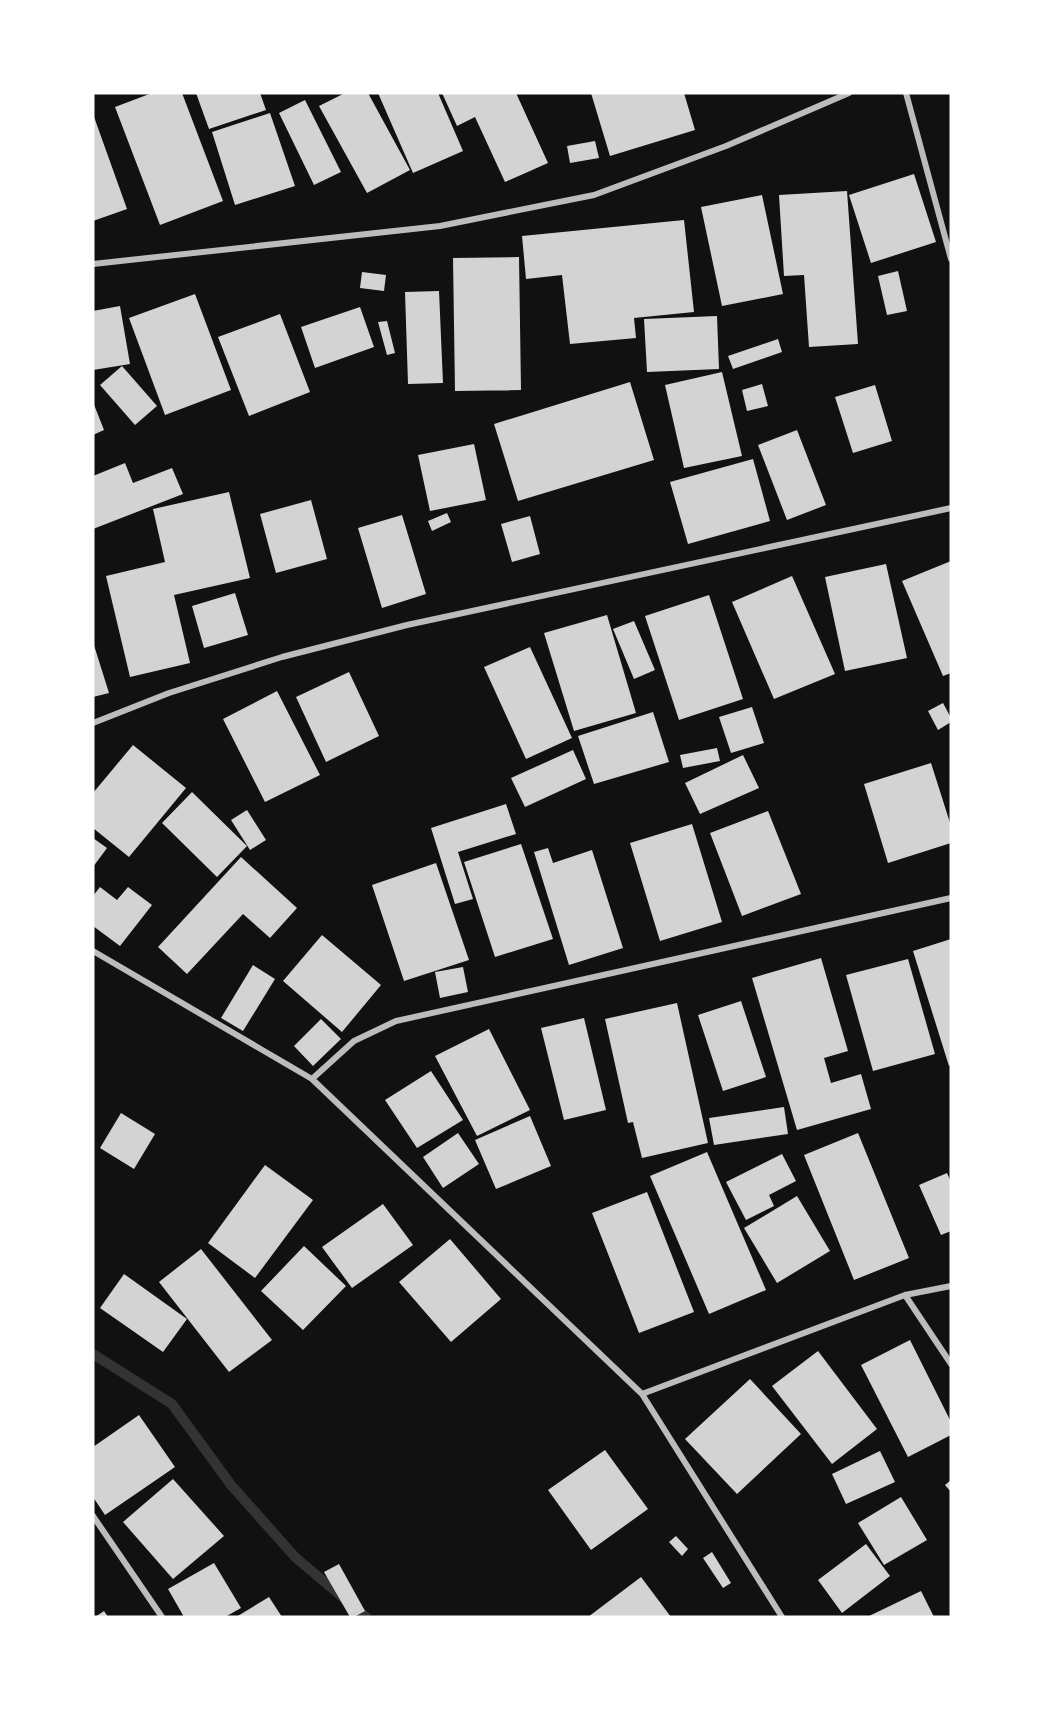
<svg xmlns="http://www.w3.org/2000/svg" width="1044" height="1710" font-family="'Work Sans',sans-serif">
  <rect width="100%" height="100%" fill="#111"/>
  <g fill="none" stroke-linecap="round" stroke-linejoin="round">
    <path stroke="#333" stroke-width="10" d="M 93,1354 L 172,1404 L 231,1485 L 295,1557 L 366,1617"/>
  </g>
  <path fill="#d3d3d3" d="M 152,93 L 182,93 L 223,201 L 160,225 L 115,107 Z
    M 196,93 L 260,93 L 266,110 L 209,129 Z
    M 345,93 L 368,93 L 410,170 L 367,193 L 319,106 Z
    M 378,93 L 438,93 L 463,151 L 413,173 Z
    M 442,93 L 516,93 L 548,163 L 505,182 L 475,117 L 457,126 Z
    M 591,93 L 684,93 L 695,130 L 610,156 Z
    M 305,100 L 341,172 L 314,185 L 279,113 Z
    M 270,113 L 295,186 L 235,205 L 212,132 Z
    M 93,114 L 127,209 L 93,221 Z
    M 595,141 L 599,158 L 570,163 L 567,146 Z
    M 914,174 L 936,242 L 871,263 L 849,195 Z
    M 847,191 L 858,344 L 809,347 L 804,275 L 784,276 L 779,195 Z
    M 762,195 L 783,294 L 722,306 L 701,207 Z
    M 684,220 L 694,312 L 634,318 L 636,338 L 570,344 L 562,275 L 526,279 L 522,236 Z
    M 519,257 L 521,390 L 455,391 L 453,258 Z
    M 898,271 L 907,311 L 887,315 L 878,276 Z
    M 362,272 L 386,275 L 384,291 L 360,288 Z
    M 439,291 L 443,383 L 408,384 L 405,292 Z
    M 195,294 L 231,390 L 165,415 L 129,318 Z
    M 120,306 L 130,364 L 93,370 L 93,311 Z
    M 360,307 L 374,347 L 315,368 L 301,327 Z
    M 280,314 L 310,392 L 249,416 L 218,337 Z
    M 717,316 L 719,369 L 647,372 L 644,319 Z
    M 387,321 L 395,353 L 387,355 L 378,322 Z
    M 778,339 L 782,352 L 733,369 L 728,356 Z
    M 122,366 L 157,406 L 135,425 L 100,385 Z
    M 722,372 L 742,456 L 684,468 L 665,385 Z
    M 630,382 L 654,460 L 518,501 L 494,424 Z
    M 762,384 L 768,406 L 747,411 L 742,390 Z
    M 875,385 L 892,441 L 853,453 L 835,397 Z
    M 93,402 L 104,430 L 93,435 Z
    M 797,430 L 826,505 L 787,520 L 758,445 Z
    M 474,444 L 486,500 L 430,511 L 418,455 Z
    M 753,459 L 770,521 L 688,544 L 670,482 Z
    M 125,463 L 133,483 L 172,468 L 183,494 L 93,529 L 93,476 Z
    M 229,492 L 250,578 L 174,595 L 190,663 L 130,677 L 106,576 L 165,562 L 153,509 Z
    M 311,500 L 327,559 L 276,573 L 260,514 Z
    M 447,513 L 451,522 L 432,531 L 428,521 Z
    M 402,515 L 426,594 L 382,608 L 358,528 Z
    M 530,516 L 540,554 L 512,562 L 501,524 Z
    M 951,561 L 951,673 L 943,676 L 902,581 Z
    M 886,564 L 907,658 L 845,671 L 825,577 Z
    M 792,576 L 835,674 L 774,699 L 732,602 Z
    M 235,593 L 248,635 L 204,648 L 192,606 Z
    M 709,595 L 743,699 L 679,720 L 645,616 Z
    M 607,615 L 636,713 L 574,731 L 544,633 Z
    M 634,621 L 655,670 L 634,679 L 613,629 Z
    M 93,642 L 109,693 L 93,697 Z
    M 530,647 L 572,738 L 526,759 L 484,667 Z
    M 349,672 L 379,736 L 326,762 L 296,697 Z
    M 277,691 L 320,775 L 265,802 L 223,719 Z
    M 943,703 L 951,718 L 951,722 L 938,730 L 928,711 Z
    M 752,707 L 764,743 L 731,753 L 719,717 Z
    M 653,712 L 669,762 L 594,784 L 578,736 Z
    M 133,745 L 186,788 L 129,857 L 93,828 L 93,793 Z
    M 717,748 L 720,761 L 683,768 L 680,755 Z
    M 573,750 L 586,779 L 525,807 L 511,778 Z
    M 743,755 L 759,788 L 700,814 L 685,783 Z
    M 931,763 L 951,826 L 951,843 L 888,863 L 864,784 Z
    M 192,792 L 247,846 L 217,877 L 162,823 Z
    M 506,804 L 516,834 L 458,852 L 473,899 L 455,904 L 431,828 Z
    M 247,810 L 266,840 L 250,850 L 231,820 Z
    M 768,811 L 801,894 L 742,916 L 710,833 Z
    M 692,824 L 722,922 L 660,941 L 630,843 Z
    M 93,838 L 107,848 L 93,867 Z
    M 521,844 L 553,939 L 495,957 L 464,862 Z
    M 548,848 L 553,863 L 592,850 L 623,948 L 569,965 L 534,852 Z
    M 241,857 L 297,908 L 270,938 L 243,914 L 187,974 L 158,947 Z
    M 436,863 L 469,960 L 404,981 L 372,885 Z
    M 100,887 L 117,900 L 128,887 L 152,905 L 120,946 L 93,926 L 93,896 Z
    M 322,935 L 381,985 L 342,1032 L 283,981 Z
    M 951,939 L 951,1065 L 949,1066 L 913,951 Z
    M 821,958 L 848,1051 L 824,1058 L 831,1083 L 861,1074 L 871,1109 L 797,1130 L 752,978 Z
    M 908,959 L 935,1054 L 873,1071 L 846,975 Z
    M 253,965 L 275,979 L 243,1031 L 221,1018 Z
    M 463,967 L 468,992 L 440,998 L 435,972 Z
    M 741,1001 L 766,1077 L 723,1091 L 698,1015 Z
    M 677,1003 L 708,1143 L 642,1158 L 633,1122 L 628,1123 L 605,1019 Z
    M 584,1018 L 606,1110 L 564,1120 L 541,1028 Z
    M 321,1019 L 341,1039 L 313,1066 L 294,1046 Z
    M 489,1029 L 530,1110 L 477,1136 L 435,1056 Z
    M 431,1071 L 463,1120 L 417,1148 L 385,1100 Z
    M 784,1107 L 788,1134 L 714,1145 L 709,1118 Z
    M 121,1113 L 155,1134 L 134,1169 L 100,1148 Z
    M 530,1116 L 551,1166 L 496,1189 L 475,1140 Z
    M 458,1133 L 479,1164 L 443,1188 L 423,1157 Z
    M 858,1133 L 909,1258 L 854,1280 L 804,1155 Z
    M 707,1152 L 766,1290 L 709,1314 L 650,1176 Z
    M 782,1154 L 796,1181 L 769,1195 L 774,1206 L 746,1220 L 726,1182 Z
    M 265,1165 L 313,1200 L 255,1278 L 208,1243 Z
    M 947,1173 L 951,1182 L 951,1231 L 941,1235 L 919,1185 Z
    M 647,1192 L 694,1312 L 639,1333 L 592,1213 Z
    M 797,1196 L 830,1251 L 777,1283 L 744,1228 Z
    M 383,1204 L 413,1245 L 352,1288 L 322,1247 Z
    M 450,1239 L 501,1299 L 451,1342 L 399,1282 Z
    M 304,1246 L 346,1286 L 303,1330 L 261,1291 Z
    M 201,1249 L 272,1340 L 229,1372 L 159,1282 Z
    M 124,1274 L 187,1319 L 163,1352 L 100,1308 Z
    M 910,1340 L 951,1422 L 951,1435 L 908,1457 L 861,1365 Z
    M 818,1351 L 877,1429 L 832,1464 L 772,1386 Z
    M 750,1379 L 801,1434 L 737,1494 L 685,1439 Z
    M 139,1415 L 175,1467 L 105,1515 L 93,1497 L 93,1447 Z
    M 605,1450 L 648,1509 L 591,1550 L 548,1490 Z
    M 880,1451 L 895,1482 L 846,1504 L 832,1474 Z
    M 173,1479 L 224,1536 L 173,1579 L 123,1522 Z
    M 951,1480 L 951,1492 L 945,1485 Z
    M 901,1497 L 927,1540 L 884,1565 L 858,1523 Z
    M 676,1536 L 688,1549 L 682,1556 L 669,1542 Z
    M 866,1544 L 890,1576 L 842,1613 L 818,1580 Z
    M 712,1552 L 731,1583 L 723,1588 L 703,1558 Z
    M 214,1563 L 241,1608 L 225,1617 L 184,1617 L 168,1589 Z
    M 339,1564 L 365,1611 L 354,1617 L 350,1617 L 324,1572 Z
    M 641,1577 L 671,1617 L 588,1617 Z
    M 921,1591 L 934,1617 L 867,1617 Z
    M 269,1597 L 282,1617 L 236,1617 Z
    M 104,1611 L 108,1617 L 95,1617 Z"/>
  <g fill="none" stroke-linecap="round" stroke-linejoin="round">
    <path stroke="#bcbcbc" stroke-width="6" d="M 906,93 L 951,259
      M 93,264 L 440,226 L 594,195 L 726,146 L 849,93
      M 93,723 L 169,693 L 282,657 L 407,625 L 951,508
      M 93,951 L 312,1079 L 642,1394 L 782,1617
      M 312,1079 L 354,1041 L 396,1021 L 951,898
      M 905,1295 L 951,1364
      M 642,1394 L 905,1295 L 951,1286
      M 93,1516 L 162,1617"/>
  </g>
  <rect width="1044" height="1710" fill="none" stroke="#ffffff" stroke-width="189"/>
</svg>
